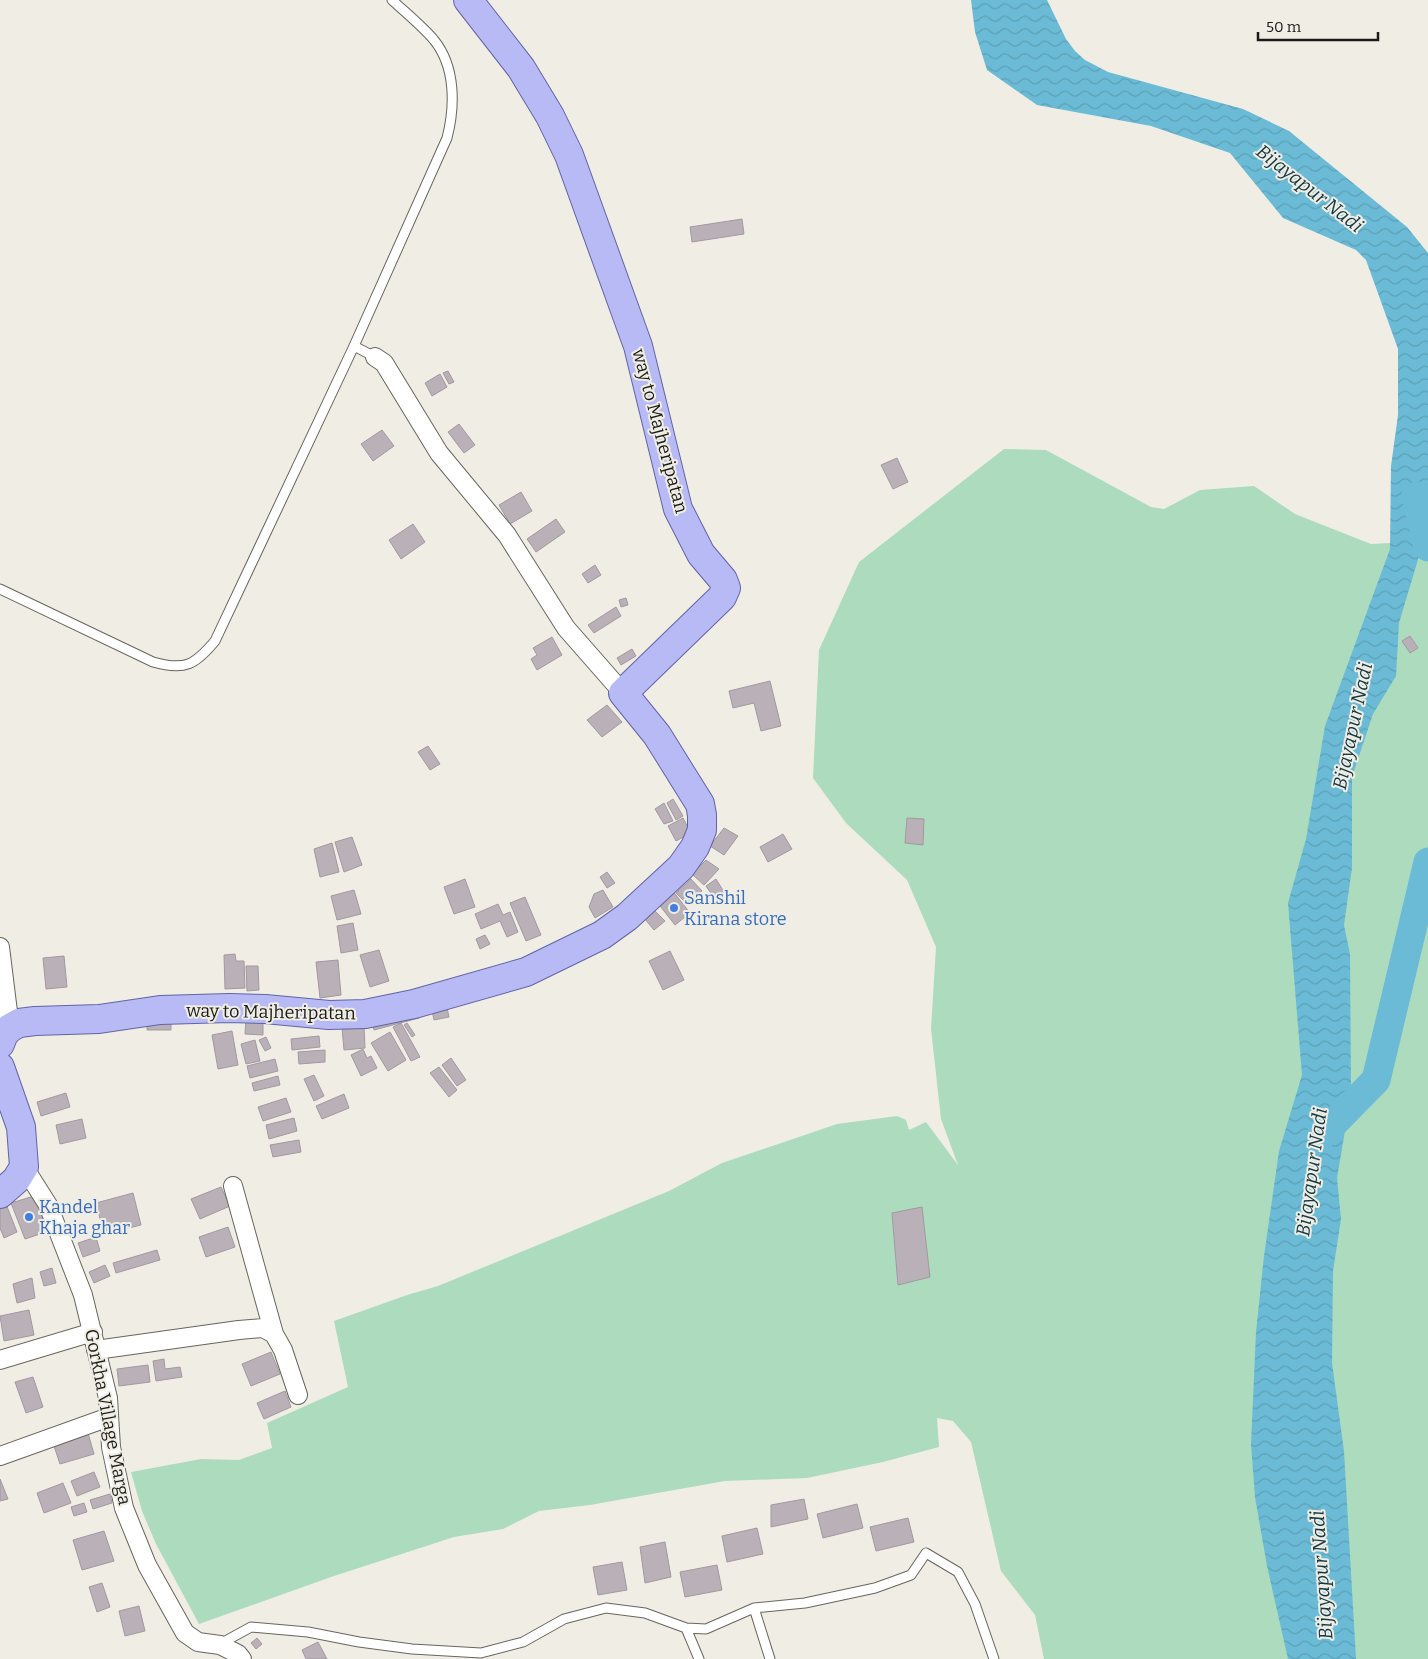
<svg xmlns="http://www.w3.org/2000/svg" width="1428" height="1659" font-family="Bitter,serif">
  <defs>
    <pattern id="water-waves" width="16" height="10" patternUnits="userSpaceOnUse" patternTransform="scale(1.25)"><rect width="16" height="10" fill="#6bbbd6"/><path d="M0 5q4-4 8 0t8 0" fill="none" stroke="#5ca0b7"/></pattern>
  </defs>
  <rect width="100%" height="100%" fill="#f0eee4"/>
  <path fill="#addbbe" d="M 1004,449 L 1046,450 L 1151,507 L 1164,509 L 1200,490 L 1254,486 L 1295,514 L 1371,544 L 1428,541 L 1428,1659 L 1044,1659 L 1035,1615 L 1001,1571 L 971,1442 L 953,1421 L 937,1418 L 939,1447 L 883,1462 L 807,1478 L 725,1481 L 590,1505 L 539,1511 L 503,1529 L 454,1537 L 334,1576 L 199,1624 L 156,1544 L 142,1511 L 131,1472 L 201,1459 L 239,1460 L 272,1448 L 267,1423 L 348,1387 L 334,1321 L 407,1295 L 438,1286 L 669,1191 L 722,1163 L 837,1124 L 897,1116 L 906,1120 L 909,1130 L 926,1122 L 958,1165 L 941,1119 L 931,1029 L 936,947 L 907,880 L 846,823 L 813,778 L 819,650 L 859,562 Z"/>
  <path fill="url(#water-waves)" d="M 971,0 L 1047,0 L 1066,39 L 1075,51 L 1085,60 L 1108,72 L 1243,109 L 1289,131 L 1407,227 L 1428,253 L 1428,526 L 1399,623 L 1396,676 L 1373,714 L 1352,777 L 1352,868 L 1344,925 L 1350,954 L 1351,1095 L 1337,1178 L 1341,1219 L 1333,1271 L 1332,1363 L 1344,1451 L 1356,1659 L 1288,1659 L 1267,1566 L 1255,1497 L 1251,1444 L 1256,1332 L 1264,1256 L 1279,1151 L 1302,1075 L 1288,903 L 1306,839 L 1325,726 L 1390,549 L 1391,466 L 1398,415 L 1398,349 L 1366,260 L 1356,250 L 1283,218 L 1230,153 L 1151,126 L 1037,105 L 987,70 L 975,32 Z"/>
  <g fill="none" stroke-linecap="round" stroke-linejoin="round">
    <path stroke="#6bbbd6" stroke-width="29" d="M 1416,496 L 1428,547
      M 1321,1136 L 1376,1080 L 1428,862"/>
  </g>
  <path fill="#b9b1b7" stroke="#a199a0" d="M 742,219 L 744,234 L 692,242 L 690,227 Z
    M 448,371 L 454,382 L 449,384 L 443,373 Z
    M 440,374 L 447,387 L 432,396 L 425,383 Z
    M 459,424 L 475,445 L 464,453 L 448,432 Z
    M 382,430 L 394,446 L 373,461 L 361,444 Z
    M 897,458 L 908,482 L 893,489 L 881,465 Z
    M 521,492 L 532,511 L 510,524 L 499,505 Z
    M 556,519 L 565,532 L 536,552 L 527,539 Z
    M 413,524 L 425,542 L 401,559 L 389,540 Z
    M 595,565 L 601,575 L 588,583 L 582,574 Z
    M 626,598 L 628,605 L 621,607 L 619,600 Z
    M 616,607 L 621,616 L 594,633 L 588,625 Z
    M 1410,636 L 1418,648 L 1410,653 L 1402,641 Z
    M 552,637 L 562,655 L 537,670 L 531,659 L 537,655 L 533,648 Z
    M 632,649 L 636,656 L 621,665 L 617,658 Z
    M 770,681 L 781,726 L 761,731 L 754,703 L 733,708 L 729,691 Z
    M 607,705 L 622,722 L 602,737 L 587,720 Z
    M 428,746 L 440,764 L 430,770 L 418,752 Z
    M 673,799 L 683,816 L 676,820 L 667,803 Z
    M 664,803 L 673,821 L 664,824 L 655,809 Z
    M 683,818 L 691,833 L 676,841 L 668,826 Z
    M 907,818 L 924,819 L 923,845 L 905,843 Z
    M 724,828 L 738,836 L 724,855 L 710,846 Z
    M 783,834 L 792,849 L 768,862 L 760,847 Z
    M 352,837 L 362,865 L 344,872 L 335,842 Z
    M 332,843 L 339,872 L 320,877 L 314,849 Z
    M 706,860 L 719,869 L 704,885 L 692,874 Z
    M 607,872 L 615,883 L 607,888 L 600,877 Z
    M 465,879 L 475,907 L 454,914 L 444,887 Z
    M 691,879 L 702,891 L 687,904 L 676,893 Z
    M 716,879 L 724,892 L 714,898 L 706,886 Z
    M 354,890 L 361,914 L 337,920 L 331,896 Z
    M 603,890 L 613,907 L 595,918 L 589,907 L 594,894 Z
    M 672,890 L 690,913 L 675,925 L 657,902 Z
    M 525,897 L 541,935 L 526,941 L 510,903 Z
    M 498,904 L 503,915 L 510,912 L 518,932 L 507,937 L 500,921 L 481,929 L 475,914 Z
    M 654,910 L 665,921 L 654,930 L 644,918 Z
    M 353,923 L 358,950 L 341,953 L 337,926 Z
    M 485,935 L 490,944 L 480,949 L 476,939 Z
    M 379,950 L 389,981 L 370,987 L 360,955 Z
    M 670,951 L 684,980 L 663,990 L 649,961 Z
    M 235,954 L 236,961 L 244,961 L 245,988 L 225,989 L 224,955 Z
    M 64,956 L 67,987 L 46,989 L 43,958 Z
    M 338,960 L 341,995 L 320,998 L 316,962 Z
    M 246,966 L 258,966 L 259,990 L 247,991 Z
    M 446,1003 L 449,1017 L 434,1020 L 431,1006 Z
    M 417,1008 L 419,1018 L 374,1030 L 371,1019 Z
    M 147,1014 L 171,1014 L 171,1030 L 147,1030 Z
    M 246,1018 L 263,1019 L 263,1035 L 245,1034 Z
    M 401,1023 L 420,1057 L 411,1061 L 393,1027 Z
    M 407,1023 L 415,1035 L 412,1037 L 404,1025 Z
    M 364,1026 L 365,1048 L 344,1050 L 342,1028 Z
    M 232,1031 L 238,1065 L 218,1069 L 212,1035 Z
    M 390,1032 L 406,1060 L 388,1071 L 371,1043 Z
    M 319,1036 L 320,1047 L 292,1050 L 291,1039 Z
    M 266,1037 L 271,1048 L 265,1051 L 259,1040 Z
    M 255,1040 L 260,1061 L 246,1064 L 241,1044 Z
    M 363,1049 L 367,1058 L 371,1056 L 377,1068 L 361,1076 L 351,1055 Z
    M 325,1050 L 325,1062 L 299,1064 L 298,1052 Z
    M 451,1058 L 466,1080 L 457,1086 L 442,1065 Z
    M 275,1059 L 278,1071 L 250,1078 L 247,1066 Z
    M 439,1067 L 457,1090 L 449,1097 L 430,1073 Z
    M 314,1075 L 324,1096 L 314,1101 L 304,1079 Z
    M 278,1076 L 280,1085 L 254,1091 L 252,1083 Z
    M 66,1093 L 70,1107 L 41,1116 L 37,1102 Z
    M 344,1094 L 349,1108 L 322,1119 L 316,1106 Z
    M 286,1098 L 291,1112 L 263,1121 L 258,1107 Z
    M 294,1118 L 297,1131 L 269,1139 L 266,1125 Z
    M 82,1119 L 86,1138 L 60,1144 L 56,1125 Z
    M 299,1140 L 301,1152 L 273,1157 L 270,1145 Z
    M 221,1187 L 230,1206 L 200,1219 L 191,1199 Z
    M 133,1193 L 141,1225 L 104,1234 L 96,1203 Z
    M 34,1196 L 49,1231 L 25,1239 L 11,1203 Z
    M 6,1204 L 17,1232 L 4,1238 L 0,1228 L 0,1206 Z
    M 922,1207 L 930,1277 L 898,1285 L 892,1213 Z
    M 228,1227 L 235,1247 L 206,1257 L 199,1237 Z
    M 96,1237 L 100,1251 L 83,1257 L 78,1243 Z
    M 157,1250 L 160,1260 L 116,1273 L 113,1263 Z
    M 105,1265 L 110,1276 L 94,1283 L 89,1272 Z
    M 52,1268 L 56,1283 L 44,1286 L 40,1272 Z
    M 32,1278 L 35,1298 L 17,1303 L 13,1284 Z
    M 29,1310 L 34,1335 L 4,1341 L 0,1316 Z
    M 271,1352 L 280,1374 L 251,1386 L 242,1364 Z
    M 164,1359 L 165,1369 L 180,1367 L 182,1377 L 156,1381 L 153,1361 Z
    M 148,1365 L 150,1382 L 119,1386 L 117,1369 Z
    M 33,1377 L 43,1407 L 26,1413 L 15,1382 Z
    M 285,1391 L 291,1407 L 264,1419 L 257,1403 Z
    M 88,1433 L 94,1454 L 60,1464 L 53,1443 Z
    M 94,1472 L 100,1487 L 77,1496 L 71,1481 Z
    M 0,1479 L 8,1499 L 0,1501 Z
    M 63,1483 L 71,1503 L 44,1513 L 37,1493 Z
    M 110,1494 L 112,1503 L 93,1509 L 90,1500 Z
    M 804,1499 L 808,1519 L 771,1527 L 771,1505 Z
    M 84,1503 L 87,1512 L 74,1516 L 71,1507 Z
    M 857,1504 L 863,1528 L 823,1538 L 817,1514 Z
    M 908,1518 L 914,1542 L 876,1551 L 870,1527 Z
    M 757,1528 L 763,1554 L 727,1562 L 722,1536 Z
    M 104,1531 L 114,1561 L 82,1570 L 73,1540 Z
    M 665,1542 L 671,1577 L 645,1583 L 640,1547 Z
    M 622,1562 L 627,1590 L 598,1595 L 593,1567 Z
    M 717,1565 L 722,1590 L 685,1597 L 680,1572 Z
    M 102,1583 L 110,1607 L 97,1612 L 89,1587 Z
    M 139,1606 L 145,1631 L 125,1636 L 119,1611 Z
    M 257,1638 L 262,1644 L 256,1649 L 251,1643 Z
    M 318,1642 L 327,1659 L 306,1659 L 302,1650 Z"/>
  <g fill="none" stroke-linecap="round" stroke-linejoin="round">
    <defs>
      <path id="service" d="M 354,346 L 375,357
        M 0,589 L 153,662 C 185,671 195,665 215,641 L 354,346 L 447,138 C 455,107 456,67 434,40 C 422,26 406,13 392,0
        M 754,1608 L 770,1659
        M 686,1628 L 699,1659
        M 220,1644 L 251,1627 L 308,1632 L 359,1642 L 412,1649 L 481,1653 L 523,1642 L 564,1619 L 606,1608 L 645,1613 L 686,1628 L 706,1629 L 754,1608 L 805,1603 L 875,1588 L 911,1575 L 926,1553 L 958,1572 L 975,1604 L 994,1659"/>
      <path id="minor" d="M 375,357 L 384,363 L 439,453 L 507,535 L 566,628 L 623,693
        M 0,947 L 10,1028
        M 24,1167 L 48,1205 L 83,1295 L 108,1398 L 111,1447 L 124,1508 L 147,1565 L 185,1633 L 198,1642 L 220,1645 L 238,1654 L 242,1659
        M 274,1334 L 283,1350 L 298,1395
        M 96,1350 L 239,1330 L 263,1328 L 274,1334 L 233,1186
        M 0,1360 L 93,1332
        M 0,1456 L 109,1417"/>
      <path id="primary" d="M 0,1044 L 4,1034 L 10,1028 L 19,1023 L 35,1021 L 99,1019 L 160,1010 L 229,1008 L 265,1009 L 329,1015 L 365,1014 L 414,1004 L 526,972 L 602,935 L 627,917 L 681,867 L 695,847 L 702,830 L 702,815 L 700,804 L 657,735 L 623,693 L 722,597 L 726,588 L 723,580 L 701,554 L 678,509 L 638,346 L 569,155 L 550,116 L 521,68 L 468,0
        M 0,1067 L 21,1127 L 24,1167 L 16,1180 L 0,1194"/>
    </defs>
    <use href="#service" stroke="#67655d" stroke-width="11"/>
    <use href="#minor" stroke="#67655d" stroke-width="20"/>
    <use href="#primary" stroke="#6164a3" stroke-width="30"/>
    <use href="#service" stroke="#fff" stroke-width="9"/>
    <use href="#minor" stroke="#fff" stroke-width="18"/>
    <use href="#primary" stroke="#b7baf5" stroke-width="28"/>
  </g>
  <g fill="#3f7fe0" stroke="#f0eee4" stroke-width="2">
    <circle cx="674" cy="908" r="5"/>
    <circle cx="29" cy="1217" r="5"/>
  </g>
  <g text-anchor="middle" stroke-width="4" stroke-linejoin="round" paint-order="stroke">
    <g font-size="18" fill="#1b1a17" stroke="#f0eee4">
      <text transform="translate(660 431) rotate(75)" y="6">way to Majheripatan</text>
      <text transform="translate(271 1012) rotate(1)" y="6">way to Majheripatan</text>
      <text transform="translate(108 1417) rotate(79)" y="6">Gorkha Village Marga</text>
    </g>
    <g font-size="18" fill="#366cbe" stroke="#f0eee4" text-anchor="start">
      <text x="684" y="904">Sanshil<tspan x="684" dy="21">Kirana store</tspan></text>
      <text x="39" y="1213">Kandel<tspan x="39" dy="21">Khaja ghar</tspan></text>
    </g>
    <g font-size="19" font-style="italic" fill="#133844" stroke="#f0eee4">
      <text transform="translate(1310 188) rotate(38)" y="7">Bijayapur Nadi</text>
      <text transform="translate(1352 726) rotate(-78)" y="7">Bijayapur Nadi</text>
      <text transform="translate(1311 1172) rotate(-82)" y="7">Bijayapur Nadi</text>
      <text transform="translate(1321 1575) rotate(-94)" y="7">Bijayapur Nadi</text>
    </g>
  </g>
  <path d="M1258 32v8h120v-8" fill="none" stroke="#1b1a17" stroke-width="2.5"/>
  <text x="1266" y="32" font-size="15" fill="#1b1a17" stroke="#f0eee4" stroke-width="4" paint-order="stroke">50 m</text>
</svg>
